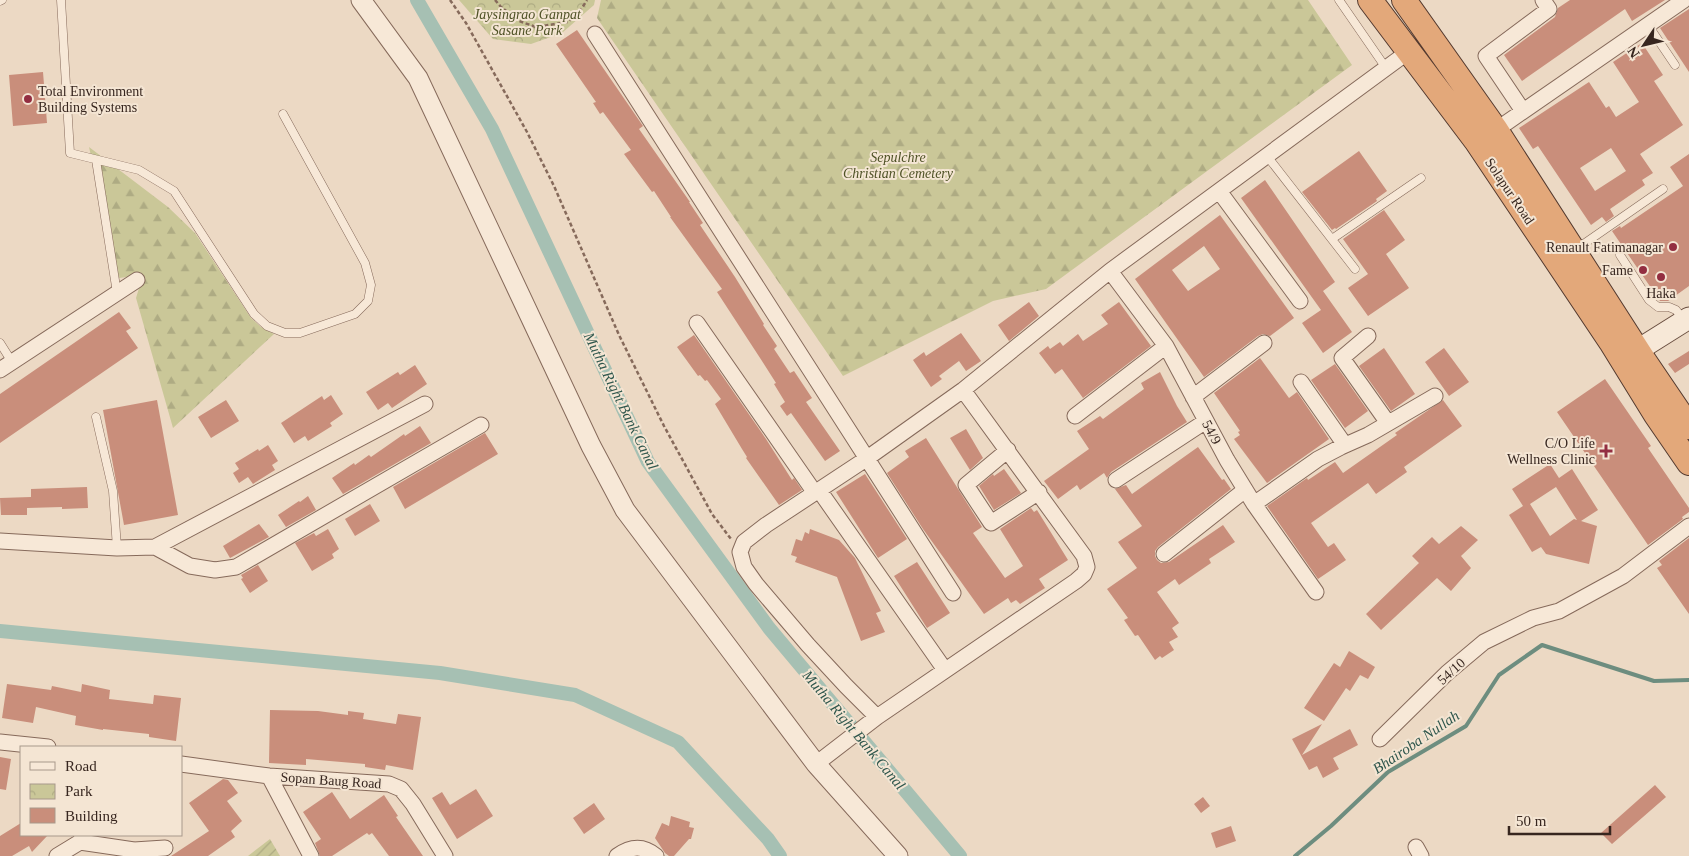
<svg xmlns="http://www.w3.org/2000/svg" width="1689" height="856" font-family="'Times New Roman',serif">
  <defs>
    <pattern id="forest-firs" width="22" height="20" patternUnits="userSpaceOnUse" patternTransform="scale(1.25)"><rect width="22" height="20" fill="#cac798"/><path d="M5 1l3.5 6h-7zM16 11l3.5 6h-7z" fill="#aeab83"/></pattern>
    <pattern id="park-crowns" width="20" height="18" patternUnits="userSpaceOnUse" patternTransform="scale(1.25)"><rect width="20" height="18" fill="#cac798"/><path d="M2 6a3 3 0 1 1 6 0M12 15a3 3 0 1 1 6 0" fill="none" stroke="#aeab83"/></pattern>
    <pattern id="garden-furrows" width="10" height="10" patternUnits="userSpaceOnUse" patternTransform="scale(1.25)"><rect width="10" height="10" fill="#cac798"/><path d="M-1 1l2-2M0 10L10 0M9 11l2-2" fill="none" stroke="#aeab83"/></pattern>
  </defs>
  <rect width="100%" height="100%" fill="#ecd9c4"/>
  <path fill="url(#forest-firs)" d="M 601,0 L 1308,0 L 1352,65 L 1046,289 L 993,301 L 843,376 L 597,18 Z
    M 89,147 L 168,207 L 195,233 L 251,318 L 261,327 L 274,334 L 173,428 L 136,298 L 143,275 L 119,278 Z"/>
  <path fill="url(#park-crowns)" d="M 459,0 L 595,0 L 594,5 L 562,33 L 531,44 L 493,39 Z"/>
  <path fill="url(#garden-furrows)" d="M 270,839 L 280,856 L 248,856 Z"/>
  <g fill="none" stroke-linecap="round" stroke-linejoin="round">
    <path stroke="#6d8d7f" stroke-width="4" d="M 1295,856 L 1331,826 L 1388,772 L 1466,726 L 1499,675 L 1542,645 L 1654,681 L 1689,680"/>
    <path stroke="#a6c0b3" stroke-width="14" d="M 417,0 L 492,129 L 648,462 L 769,628 L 960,856
      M 0,631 L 440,673 L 575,695 L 678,742 L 768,839 L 780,856"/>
  </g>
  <path fill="#c98e7b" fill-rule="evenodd" d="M 1570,0 L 1665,0 L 1632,21 L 1625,9 L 1522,81 L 1504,55 L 1555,17 L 1558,8 Z
    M 1689,9 L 1689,72 L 1660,28 Z
    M 577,30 L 643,126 L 639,129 L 690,202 L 689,202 L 703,223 L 700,225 L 735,277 L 764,324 L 763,325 L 777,346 L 774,349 L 790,373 L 794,371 L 812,398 L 806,402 L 840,451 L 825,461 L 791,413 L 787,416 L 780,406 L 785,402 L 774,384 L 776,383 L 762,361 L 717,292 L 722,289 L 670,217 L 671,217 L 654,191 L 652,192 L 624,154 L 631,150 L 603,112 L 600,114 L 593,103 L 596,102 L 556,44 Z
    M 1642,43 L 1663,75 L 1654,81 L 1683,125 L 1640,154 L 1653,173 L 1642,180 L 1645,185 L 1610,209 L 1614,216 L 1606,222 L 1602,217 L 1591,225 L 1538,146 L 1533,149 L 1519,128 L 1589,82 L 1606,108 L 1609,106 L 1616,117 L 1639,102 L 1613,62 ZM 1611,148 L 1626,171 L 1595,191 L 1580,168 Z
    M 43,72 L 47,123 L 13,126 L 9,75 Z
    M 1359,151 L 1387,191 L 1376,199 L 1377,201 L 1336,229 L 1335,228 L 1332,230 L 1302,192 Z
    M 1689,154 L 1689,286 L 1668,301 L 1660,301 L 1612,231 L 1620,226 L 1621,228 L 1683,186 L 1670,167 Z
    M 1265,180 L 1335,282 L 1323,291 L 1352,332 L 1323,353 L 1302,323 L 1321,310 L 1241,198 Z
    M 1384,210 L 1405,240 L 1386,254 L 1409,288 L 1368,316 L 1348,288 L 1368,274 L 1343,239 Z
    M 1220,215 L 1294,318 L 1270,336 L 1263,334 L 1258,336 L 1204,377 L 1135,279 ZM 1204,246 L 1220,269 L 1188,291 L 1172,270 Z
    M 1029,302 L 1039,316 L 1009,341 L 998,325 Z
    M 1119,302 L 1151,346 L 1083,398 L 1062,369 L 1055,374 L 1039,353 L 1048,346 L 1050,349 L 1060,342 L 1063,346 L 1078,334 L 1083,341 L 1108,324 L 1101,315 Z
    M 119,312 L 131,328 L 126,331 L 138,348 L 0,443 L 0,394 Z
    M 961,333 L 981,361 L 966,371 L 959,361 L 939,376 L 942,379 L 931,387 L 913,360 L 924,352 L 926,356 Z
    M 694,335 L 766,439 L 792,480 L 794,478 L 802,490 L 779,505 L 746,458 L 747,457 L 742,449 L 715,404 L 721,399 L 707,380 L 705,381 L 700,375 L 698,376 L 677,347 Z
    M 1384,348 L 1415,394 L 1391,411 L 1359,366 Z
    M 1444,348 L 1469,382 L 1449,396 L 1425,362 Z
    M 1689,351 L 1689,364 L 1675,373 L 1668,364 Z
    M 1260,358 L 1289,398 L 1297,392 L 1329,439 L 1267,483 L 1234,439 L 1240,435 L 1238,432 L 1240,431 L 1214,393 Z
    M 1335,364 L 1368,411 L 1345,428 L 1311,380 Z
    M 415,365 L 427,384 L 392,408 L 388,403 L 378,410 L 366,392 L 398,372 L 400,375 Z
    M 1160,372 L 1177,406 L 1187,422 L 1111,472 L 1107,478 L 1104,473 L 1080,490 L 1077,485 L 1058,499 L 1044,481 L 1089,449 L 1077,431 L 1100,416 L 1103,419 L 1144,389 L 1141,383 Z
    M 1605,379 L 1651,446 L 1648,448 L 1689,508 L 1689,512 L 1682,517 L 1683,519 L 1648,545 L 1557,412 Z
    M 331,395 L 343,414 L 330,423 L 332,426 L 308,441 L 305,436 L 294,443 L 281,423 L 322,396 L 324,400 Z
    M 157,400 L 178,515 L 124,525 L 103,410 Z
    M 226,400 L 239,421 L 211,438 L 198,417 Z
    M 1443,400 L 1462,426 L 1404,467 L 1407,472 L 1376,494 L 1368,483 L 1311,523 L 1328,547 L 1334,543 L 1346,560 L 1318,579 L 1267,506 L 1307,478 L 1308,480 L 1335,462 L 1343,473 L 1397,435 L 1395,433 Z
    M 420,426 L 431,443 L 343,494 L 332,478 L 354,463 L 355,465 L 369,455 L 371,457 L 404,434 L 405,436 Z
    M 966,429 L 983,458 L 970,470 L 950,438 Z
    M 485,433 L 498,454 L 405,509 L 393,487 Z
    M 926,438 L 982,527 L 973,533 L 1005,578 L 1023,566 L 1000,529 L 1031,508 L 1034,512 L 1037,510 L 1068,560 L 1039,579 L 1045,588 L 1020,604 L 1016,600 L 1011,603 L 1008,598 L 984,614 L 923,529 L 887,473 L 909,457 L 905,451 Z
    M 268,445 L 278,461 L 272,465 L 275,470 L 253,484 L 248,477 L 239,483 L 233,473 L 239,469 L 235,463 L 258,449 L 259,451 Z
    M 1198,447 L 1222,480 L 1224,479 L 1231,489 L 1158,547 L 1155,551 L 1155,556 L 1157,560 L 1161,563 L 1169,562 L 1223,525 L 1235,542 L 1209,559 L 1211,563 L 1179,585 L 1175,579 L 1157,592 L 1179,623 L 1172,628 L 1178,637 L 1169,642 L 1174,650 L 1162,658 L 1160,656 L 1155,660 L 1138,635 L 1135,636 L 1124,620 L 1128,618 L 1107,589 L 1137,568 L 1118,542 L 1142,526 L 1115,489 L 1126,485 L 1132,494 Z
    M 1550,464 L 1559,478 L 1572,469 L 1598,510 L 1581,521 L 1597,526 L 1589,564 L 1546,554 L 1541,547 L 1532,552 L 1509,515 L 1523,506 L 1512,489 ZM 1556,487 L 1577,520 L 1574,519 L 1550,536 L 1530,504 Z
    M 1004,469 L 1021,493 L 994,510 L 979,486 L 993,474 L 994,476 Z
    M 865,474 L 907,539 L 878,558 L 836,492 Z
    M 87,487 L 88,508 L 62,509 L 62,507 L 27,508 L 27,515 L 1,515 L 0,498 L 31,497 L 31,489 Z
    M 308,496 L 316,510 L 286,527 L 278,515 L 299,501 L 300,502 Z
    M 370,504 L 380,521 L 355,536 L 345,519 Z
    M 259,524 L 269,537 L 230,558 L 223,546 Z
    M 1461,526 L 1478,540 L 1461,556 L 1471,568 L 1451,591 L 1437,578 L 1381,630 L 1366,614 L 1419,563 L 1412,556 L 1432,537 L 1439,544 Z
    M 328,529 L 339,549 L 332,554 L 334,558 L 312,571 L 295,543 L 314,533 L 316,536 Z
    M 810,529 L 839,540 L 855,558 L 881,611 L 876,613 L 885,632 L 861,641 L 837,577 L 795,562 L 797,557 L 791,555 L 796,539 L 802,541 L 805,532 L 809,534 Z
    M 1689,538 L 1689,614 L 1657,568 L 1662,565 L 1659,561 Z
    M 917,562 L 950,613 L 927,628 L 894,576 Z
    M 258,565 L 268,581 L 250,593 L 241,579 L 243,578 L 241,575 Z
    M 1349,651 L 1375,667 L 1368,679 L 1360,675 L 1350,691 L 1346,688 L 1324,721 L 1304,708 L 1334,663 L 1340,667 Z
    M 7,684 L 51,690 L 52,686 L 81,692 L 82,684 L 110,690 L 109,699 L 153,704 L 154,695 L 181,698 L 176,741 L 149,737 L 149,734 L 103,729 L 103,730 L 75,725 L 76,716 L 36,707 L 33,723 L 2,718 Z
    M 270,710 L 318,711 L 348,715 L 348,711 L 364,713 L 363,719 L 396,724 L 398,714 L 421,717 L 413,770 L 386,765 L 385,770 L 365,767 L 365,764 L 306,759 L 306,765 L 269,763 Z
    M 1322,724 L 1302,755 L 1350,729 L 1358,745 L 1333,758 L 1339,769 L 1323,778 L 1317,766 L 1309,770 L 1292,739 Z
    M 0,757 L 11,759 L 6,790 L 0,789 Z
    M 223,779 L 228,780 L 238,793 L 227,801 L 242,821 L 231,831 L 235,837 L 208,856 L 171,856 L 209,831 L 189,803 Z
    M 1655,785 L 1666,797 L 1612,844 L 1601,833 Z
    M 476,789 L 493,816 L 457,839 L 432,798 L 442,792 L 450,805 Z
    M 332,792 L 350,819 L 384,795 L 398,816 L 396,817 L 423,856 L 389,856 L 372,833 L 369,835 L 367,833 L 332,856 L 320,856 L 315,843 L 321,839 L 303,812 Z
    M 1203,797 L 1210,806 L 1201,813 L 1194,804 Z
    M 594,803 L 605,819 L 584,834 L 573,818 Z
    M 671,816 L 690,822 L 689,827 L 694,828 L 691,839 L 689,839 L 674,856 L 669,856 L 665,853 L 655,838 L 662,823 L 669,826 Z
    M 21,823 L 21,835 L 48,835 L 32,852 L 29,846 L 12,856 L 0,856 L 0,836 Z
    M 1231,826 L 1236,841 L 1216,848 L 1211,833 Z"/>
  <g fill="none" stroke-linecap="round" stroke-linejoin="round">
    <defs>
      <path id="service" d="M 61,0 L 70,153 L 139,170 L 174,191 L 254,314 L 267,326 L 285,333 L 300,333 L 355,314 L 368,301 L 371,285 L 365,263 L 283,114
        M 1339,0 L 1386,68
        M 0,1 L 2,0
        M 1648,25 L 1675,65
        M 1267,156 L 1355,269
        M 96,160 L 117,293
        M 1332,239 L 1421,178
        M 1575,250 L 1663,189
        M 1620,255 L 1649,300 L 1658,307 L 1669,307 L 1676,310 L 1683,319
        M 0,343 L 12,362
        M 96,417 L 113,491 L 117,548"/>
      <path id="minor" d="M 595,34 L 953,593
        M 1523,111 L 1486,56 L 1549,9 L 1543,0
        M 1496,130 L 1684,0
        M 1219,191 L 1300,301
        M 1110,271 L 1166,346 L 1227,460 L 1254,504 L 1316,592
        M 697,323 L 815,493
        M 1368,336 L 1342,358 L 1388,423
        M 0,370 L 137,280
        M 1301,382 L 1345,445
        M 1193,397 L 1264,343
        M 1075,416 L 1166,346
        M 1008,450 L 966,485 L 991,523 L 1039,492
        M 1116,480 L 1206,421
        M 819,490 L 945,670
        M 1254,504 L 1318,459 L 1341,447 L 1368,435 L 1435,396
        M 0,541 L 117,548 L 155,547 L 425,404
        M 155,547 L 190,566 L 215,570 L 236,567 L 481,425
        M 1164,554 L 1245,490
        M 877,717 L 846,686 L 808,645 L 756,584 L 744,567 L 740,552 L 744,542 L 766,525 L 866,459 L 963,390 L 1110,271 L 1408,52
        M 1380,739 L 1447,673 L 1484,642 L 1533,618 L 1559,611 L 1623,576 L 1689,526
        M 0,742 L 48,747
        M 181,764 L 269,776 L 389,784 L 401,789 L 413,804 L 445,856
        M 816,764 L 877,717 L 1076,581 L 1084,574 L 1087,567 L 1084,556 L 963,390
        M 269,776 L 311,856
        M 80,842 L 134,850 L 165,848
        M 1416,847 L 1421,856
        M 57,856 L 80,842 L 83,835
        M 617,856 C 631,846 643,845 656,856"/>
      <path id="tertiary" d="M 361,0 L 418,78 L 591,446 L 625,510 L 816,764 L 898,856"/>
      <path id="secondary" d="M 1638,350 L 1689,318"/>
      <path id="trunk" d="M 1370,0 L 1477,142 L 1611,342 L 1656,415 L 1689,463
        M 1404,0 L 1496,130 L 1645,362 L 1689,427"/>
    </defs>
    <use href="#service" stroke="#866a5b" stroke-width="9"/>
    <use href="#minor" stroke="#866a5b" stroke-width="17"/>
    <use href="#tertiary" stroke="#866a5b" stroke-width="21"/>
    <use href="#secondary" stroke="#684c3e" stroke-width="23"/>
    <use href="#trunk" stroke="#543a2f" stroke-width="26"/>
    <path stroke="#866a5b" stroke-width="2.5" stroke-dasharray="4 2.5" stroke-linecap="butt" d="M 450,0 L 466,23 L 527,132 L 554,186 L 619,335 L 664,426 L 712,514 L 731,539
      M 495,0 L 501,7 L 519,21 L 536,27 L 568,22 L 582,8 L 587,0"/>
    <use href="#service" stroke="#f7e8d7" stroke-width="8"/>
    <use href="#minor" stroke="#f7e8d7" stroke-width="15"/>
    <use href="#tertiary" stroke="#f7e8d7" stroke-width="19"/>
    <use href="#secondary" stroke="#f7e8d7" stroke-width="21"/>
    <use href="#trunk" stroke="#e3a87a" stroke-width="24"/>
  </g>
  <g fill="#932e41" stroke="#f4e5d3" stroke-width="2">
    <circle cx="28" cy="99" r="5"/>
    <circle cx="1673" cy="247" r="5"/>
    <circle cx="1643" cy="270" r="5"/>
    <circle cx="1661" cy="277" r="5"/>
    <path d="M1603.5 443.5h5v5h5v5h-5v5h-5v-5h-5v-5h5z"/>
  </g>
  <g text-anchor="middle" stroke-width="4" stroke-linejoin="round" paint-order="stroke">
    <g font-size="14" font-style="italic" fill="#4f5226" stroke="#f4e5d3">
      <text x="527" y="19">Jaysingrao Ganpat<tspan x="527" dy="16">Sasane Park</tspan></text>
      <text x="898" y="162">Sepulchre<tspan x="898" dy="16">Christian Cemetery</tspan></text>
    </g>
    <g font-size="14" fill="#37261f" stroke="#f4e5d3" text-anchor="end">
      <text x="38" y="96" text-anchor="start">Total Environment<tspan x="38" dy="16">Building Systems</tspan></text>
      <text x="1663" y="252">Renault Fatimanagar</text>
      <text x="1633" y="275">Fame</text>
      <text x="1661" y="298" text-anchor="middle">Haka</text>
      <text x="1595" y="448">C/O Life<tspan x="1595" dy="16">Wellness Clinic</tspan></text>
    </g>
    <g font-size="14" fill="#37261f" stroke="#f4e5d3">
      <text transform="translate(1510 191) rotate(56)" y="5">Solapur Road</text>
      <text transform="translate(1212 432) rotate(62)" y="5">54/9</text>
      <text transform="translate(1451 671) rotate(-42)" y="5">54/10</text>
      <text transform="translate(331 780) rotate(4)" y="5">Sopan Baug Road</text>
    </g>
    <g font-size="15" font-style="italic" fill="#2e564c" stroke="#f4e5d3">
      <text transform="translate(621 401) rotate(64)" y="5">Mutha Right Bank Canal</text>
      <text transform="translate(854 730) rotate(50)" y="5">Mutha Right Bank Canal</text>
      <text transform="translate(1416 742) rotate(-34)" y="5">Bhairoba Nullah</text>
    </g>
  </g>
  <rect x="20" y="746" width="162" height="90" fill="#f4e5d3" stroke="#a8998b"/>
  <rect x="30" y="762" width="25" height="8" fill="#f7e8d7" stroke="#a8998b"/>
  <text x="65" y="771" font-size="15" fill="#37261f">Road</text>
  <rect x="30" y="784" width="25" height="15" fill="url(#park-crowns)" stroke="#a8998b"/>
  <text x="65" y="796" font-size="15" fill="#37261f">Park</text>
  <rect x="30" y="808" width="25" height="15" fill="#c98e7b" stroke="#a8998b"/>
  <text x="65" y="821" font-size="15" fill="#37261f">Building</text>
  <g transform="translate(1644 45) rotate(235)" stroke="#f4e5d3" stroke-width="4" paint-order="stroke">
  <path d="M0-4L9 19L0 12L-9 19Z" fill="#37261f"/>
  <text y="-8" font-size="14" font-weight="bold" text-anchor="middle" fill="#37261f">N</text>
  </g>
  <path d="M1509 826v8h101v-8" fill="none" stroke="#37261f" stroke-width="2.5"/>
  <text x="1516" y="826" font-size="15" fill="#37261f" stroke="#f4e5d3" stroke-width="4" paint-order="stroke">50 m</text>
</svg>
